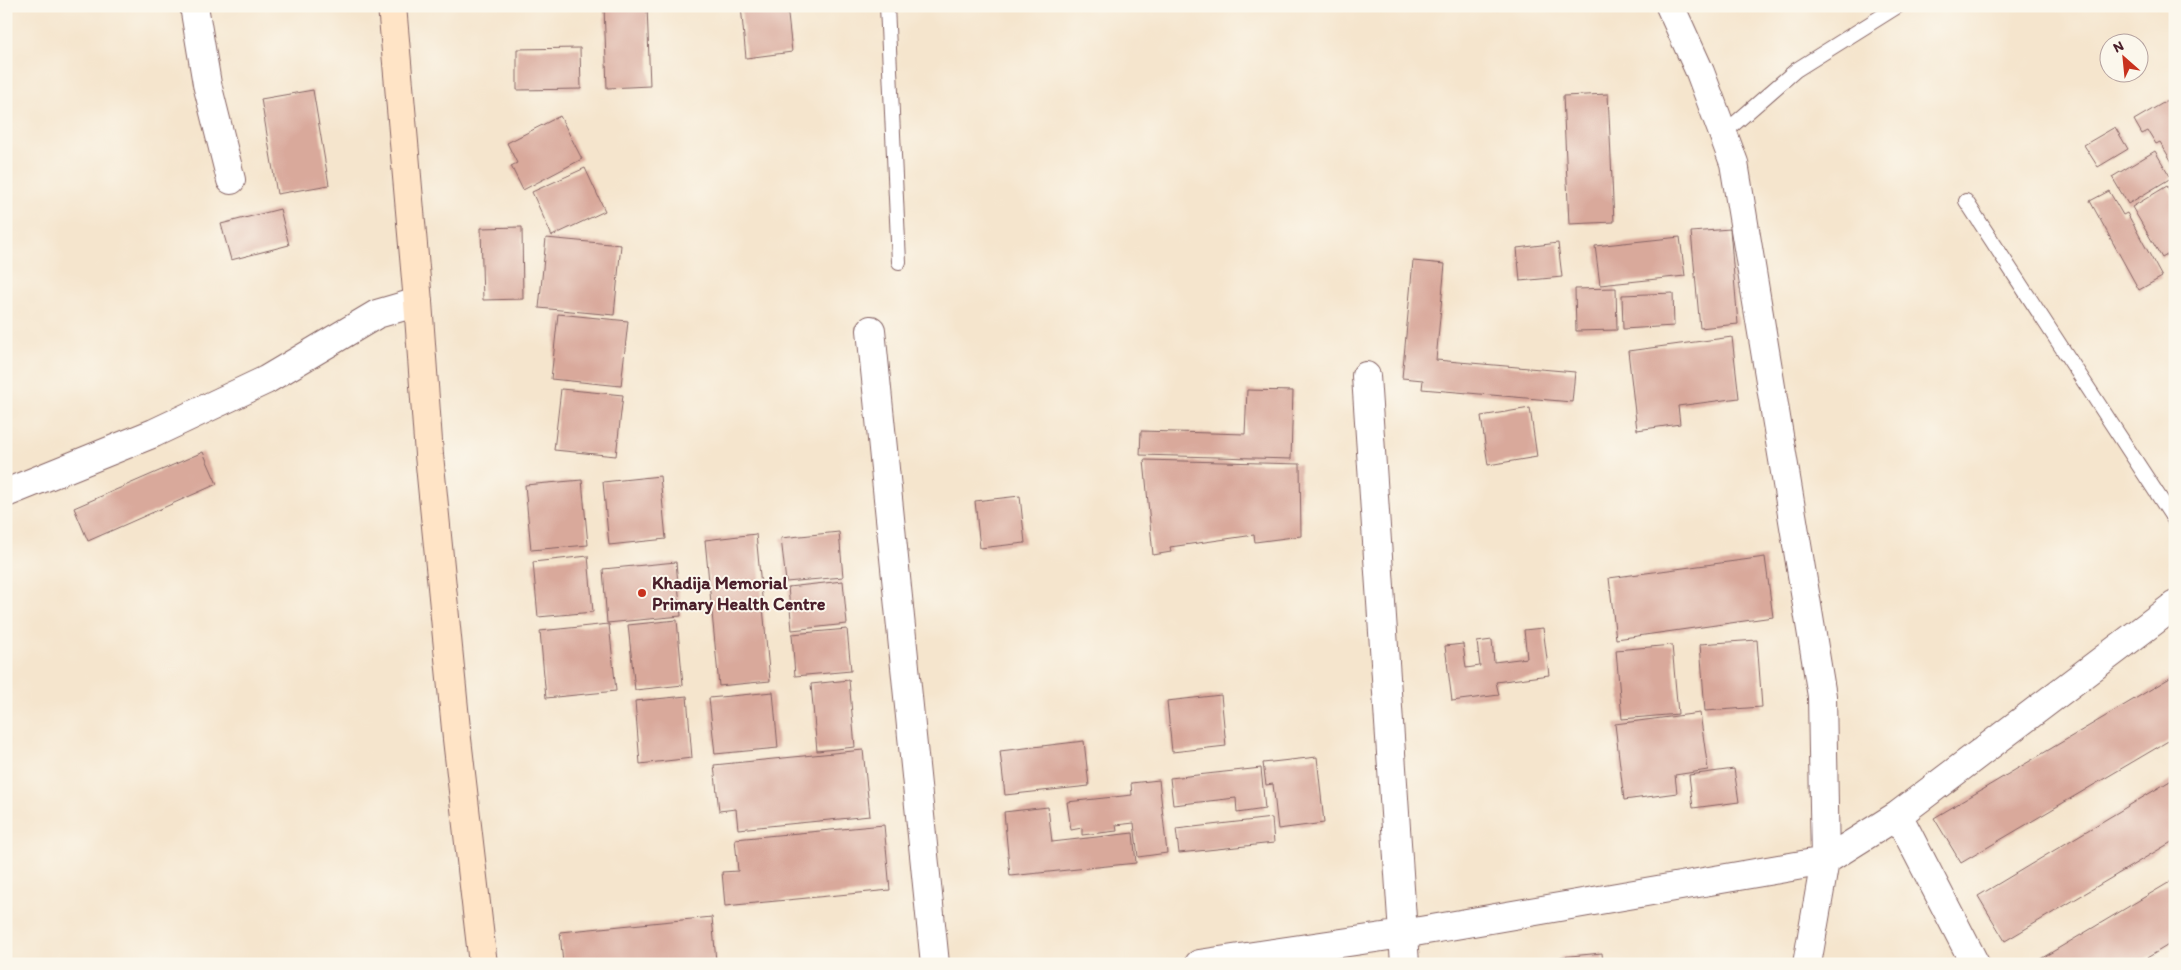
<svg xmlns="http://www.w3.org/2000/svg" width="2181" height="970" font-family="Itim,sans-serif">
  <rect width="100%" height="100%" fill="#fbf7ec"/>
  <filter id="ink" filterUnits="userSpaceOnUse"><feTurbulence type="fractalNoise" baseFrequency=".02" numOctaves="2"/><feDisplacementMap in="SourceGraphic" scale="10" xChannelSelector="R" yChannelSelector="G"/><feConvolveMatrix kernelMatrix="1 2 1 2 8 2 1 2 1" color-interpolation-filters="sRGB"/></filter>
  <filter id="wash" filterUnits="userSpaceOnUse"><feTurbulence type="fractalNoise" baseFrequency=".0096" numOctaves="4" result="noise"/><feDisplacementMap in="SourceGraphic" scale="20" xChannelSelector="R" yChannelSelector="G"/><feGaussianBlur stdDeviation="1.12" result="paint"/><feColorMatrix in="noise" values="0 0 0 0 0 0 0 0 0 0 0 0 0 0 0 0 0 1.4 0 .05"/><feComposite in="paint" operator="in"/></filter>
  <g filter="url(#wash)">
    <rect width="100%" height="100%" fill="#f5e5cd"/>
    <g id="blocks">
      <path fill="#d9a99b" d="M 604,6 L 647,6 L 650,86 L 607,88 Z
        M 741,6 L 787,6 L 792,52 L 746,58 Z
        M 580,48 L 581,89 L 517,90 L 517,49 Z
        M 313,90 L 329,185 L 277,194 L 261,99 Z
        M 1608,94 L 1614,222 L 1569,224 L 1563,96 Z
        M 2170,99 L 2175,107 L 2175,167 L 2160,142 L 2156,144 L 2148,131 L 2142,134 L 2134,120 Z
        M 560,116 L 582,159 L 523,190 L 511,166 L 517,163 L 507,143 Z
        M 2115,127 L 2128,149 L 2098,167 L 2084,145 Z
        M 2155,151 L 2171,178 L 2128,204 L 2112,177 Z
        M 585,168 L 605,211 L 552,236 L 532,192 Z
        M 2167,186 L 2175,199 L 2175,217 L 2171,219 L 2175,225 L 2175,250 L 2162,258 L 2132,207 Z
        M 2109,191 L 2123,215 L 2127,213 L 2162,277 L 2139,290 L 2090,201 Z
        M 280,209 L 289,245 L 231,260 L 221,224 Z
        M 522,227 L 523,299 L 483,300 L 481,228 Z
        M 1730,229 L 1738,324 L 1700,328 L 1691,232 Z
        M 1680,237 L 1685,276 L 1600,285 L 1595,246 Z
        M 546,238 L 621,245 L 614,315 L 539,308 Z
        M 1558,243 L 1562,277 L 1520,281 L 1517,248 Z
        M 1413,261 L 1445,264 L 1436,360 L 1575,372 L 1572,402 L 1422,389 L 1423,380 L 1402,378 Z
        M 1616,288 L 1617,330 L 1576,331 L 1575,289 Z
        M 1673,293 L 1674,326 L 1623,329 L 1622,295 Z
        M 558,314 L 628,321 L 621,386 L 551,379 Z
        M 1732,337 L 1739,398 L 1678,406 L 1680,424 L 1637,430 L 1628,351 Z
        M 561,389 L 623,395 L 616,456 L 554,450 Z
        M 1247,390 L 1293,391 L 1291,459 L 1140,455 L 1141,431 L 1245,434 Z
        M 1530,408 L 1537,457 L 1488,465 L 1481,416 Z
        M 203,452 L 217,484 L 88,541 L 74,508 Z
        M 1144,460 L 1300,464 L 1301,536 L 1255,542 L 1254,535 L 1170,547 L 1171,552 L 1153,555 Z
        M 660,476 L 666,539 L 609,545 L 603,482 Z
        M 582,480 L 588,545 L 531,550 L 525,485 Z
        M 1020,496 L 1025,543 L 980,548 L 975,501 Z
        M 839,532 L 843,577 L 786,582 L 781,538 Z
        M 756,534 L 770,681 L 719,686 L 705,540 Z
        M 588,556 L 593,612 L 538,617 L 533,562 Z
        M 1765,557 L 1773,617 L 1616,639 L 1609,578 Z
        M 676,562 L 681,616 L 607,623 L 603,569 Z
        M 843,581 L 847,624 L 792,630 L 788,587 Z
        M 677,620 L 683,685 L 635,690 L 628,625 Z
        M 609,624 L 616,691 L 546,698 L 540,631 Z
        M 1543,628 L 1549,675 L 1496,682 L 1499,695 L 1452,701 L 1445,646 L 1463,644 L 1466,668 L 1480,666 L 1477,642 L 1492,640 L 1494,662 L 1527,658 L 1524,630 Z
        M 847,629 L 851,671 L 795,676 L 792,634 Z
        M 1757,640 L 1762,707 L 1705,711 L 1700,644 Z
        M 1672,645 L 1678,714 L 1622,719 L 1616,650 Z
        M 2175,675 L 2175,737 L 1961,863 L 1934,818 Z
        M 849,680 L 855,747 L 817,751 L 811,684 Z
        M 773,692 L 778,748 L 715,754 L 709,698 Z
        M 1221,695 L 1226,746 L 1172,752 L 1167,701 Z
        M 687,696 L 692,758 L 640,764 L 635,701 Z
        M 1700,713 L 1708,770 L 1675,775 L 1677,793 L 1624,800 L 1615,724 Z
        M 1084,741 L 1089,786 L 1005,795 L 1000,751 Z
        M 863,750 L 870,816 L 738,829 L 736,809 L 719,811 L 714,765 Z
        M 1317,757 L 1324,823 L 1278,829 L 1273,784 L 1266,785 L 1263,763 Z
        M 1261,768 L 1265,809 L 1237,813 L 1236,798 L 1173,805 L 1170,778 Z
        M 1734,769 L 1739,802 L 1693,808 L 1689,775 Z
        M 2175,778 L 2175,840 L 2005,941 L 1978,896 Z
        M 1159,780 L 1167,853 L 1138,857 L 1134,823 L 1116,825 L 1117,831 L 1082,835 L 1082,828 L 1071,830 L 1067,802 L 1132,795 L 1131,783 Z
        M 1048,807 L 1052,842 L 1133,833 L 1136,863 L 1010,876 L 1004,812 Z
        M 1272,818 L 1274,843 L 1179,853 L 1176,829 Z
        M 884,825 L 890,890 L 725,906 L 722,872 L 738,871 L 735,839 Z
        M 2175,879 L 2175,941 L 2137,964 L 2032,964 Z
        M 712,917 L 716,961 L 686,964 L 563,964 L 560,932 Z
        M 1602,953 L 1603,964 L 1561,964 L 1560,957 Z"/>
    </g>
  </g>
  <g filter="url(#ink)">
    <use href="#blocks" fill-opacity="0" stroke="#866464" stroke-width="1"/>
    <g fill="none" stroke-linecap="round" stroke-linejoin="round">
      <defs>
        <path id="service" d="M 887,6 L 899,262
          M 1724,133 L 1796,70 L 1898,6
          M 1966,201 L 2175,521"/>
        <path id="minor" d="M 194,6 L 207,84 L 231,180
          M 1670,6 L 1700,72 L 1734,163 L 1822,696 L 1825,861 L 1807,964
          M 871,330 L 935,964
          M 1366,376 L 1405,964
          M 6,493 L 154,433 L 266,380 L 377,314 L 418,302
          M 1898,815 L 1975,964
          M 1199,964 L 1403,934 L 1825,861 L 1898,815 L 2175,605"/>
        <path id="secondary" d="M 392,6 L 418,302 L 429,455 L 457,739 L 483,964"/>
      </defs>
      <use href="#service" stroke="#866464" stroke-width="16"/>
      <use href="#minor" stroke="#866464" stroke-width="30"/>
      <use href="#secondary" stroke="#866464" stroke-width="30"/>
      <use href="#service" stroke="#fff" stroke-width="14"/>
      <use href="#minor" stroke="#fff" stroke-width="28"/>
      <use href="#secondary" stroke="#ffe4c6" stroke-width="28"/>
    </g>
  </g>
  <circle fill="#c8321e" stroke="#fbf7ec" stroke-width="2" cx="642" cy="593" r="5"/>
  <g text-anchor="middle" stroke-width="4" stroke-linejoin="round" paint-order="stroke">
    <g font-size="18" font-weight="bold" fill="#4a1f2b" stroke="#fbf7ec" text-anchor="start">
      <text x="652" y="589">Khadija Memorial<tspan x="652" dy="21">Primary Health Centre</tspan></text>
    </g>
  </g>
  <rect width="2181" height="970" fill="none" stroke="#fbf7ec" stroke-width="25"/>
  <g transform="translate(2124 58) rotate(333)"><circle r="24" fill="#fbf7ec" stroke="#b4a19f"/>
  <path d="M0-4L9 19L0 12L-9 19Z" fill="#c8321e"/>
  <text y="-8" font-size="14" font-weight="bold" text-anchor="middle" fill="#4a1f2b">N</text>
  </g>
</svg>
